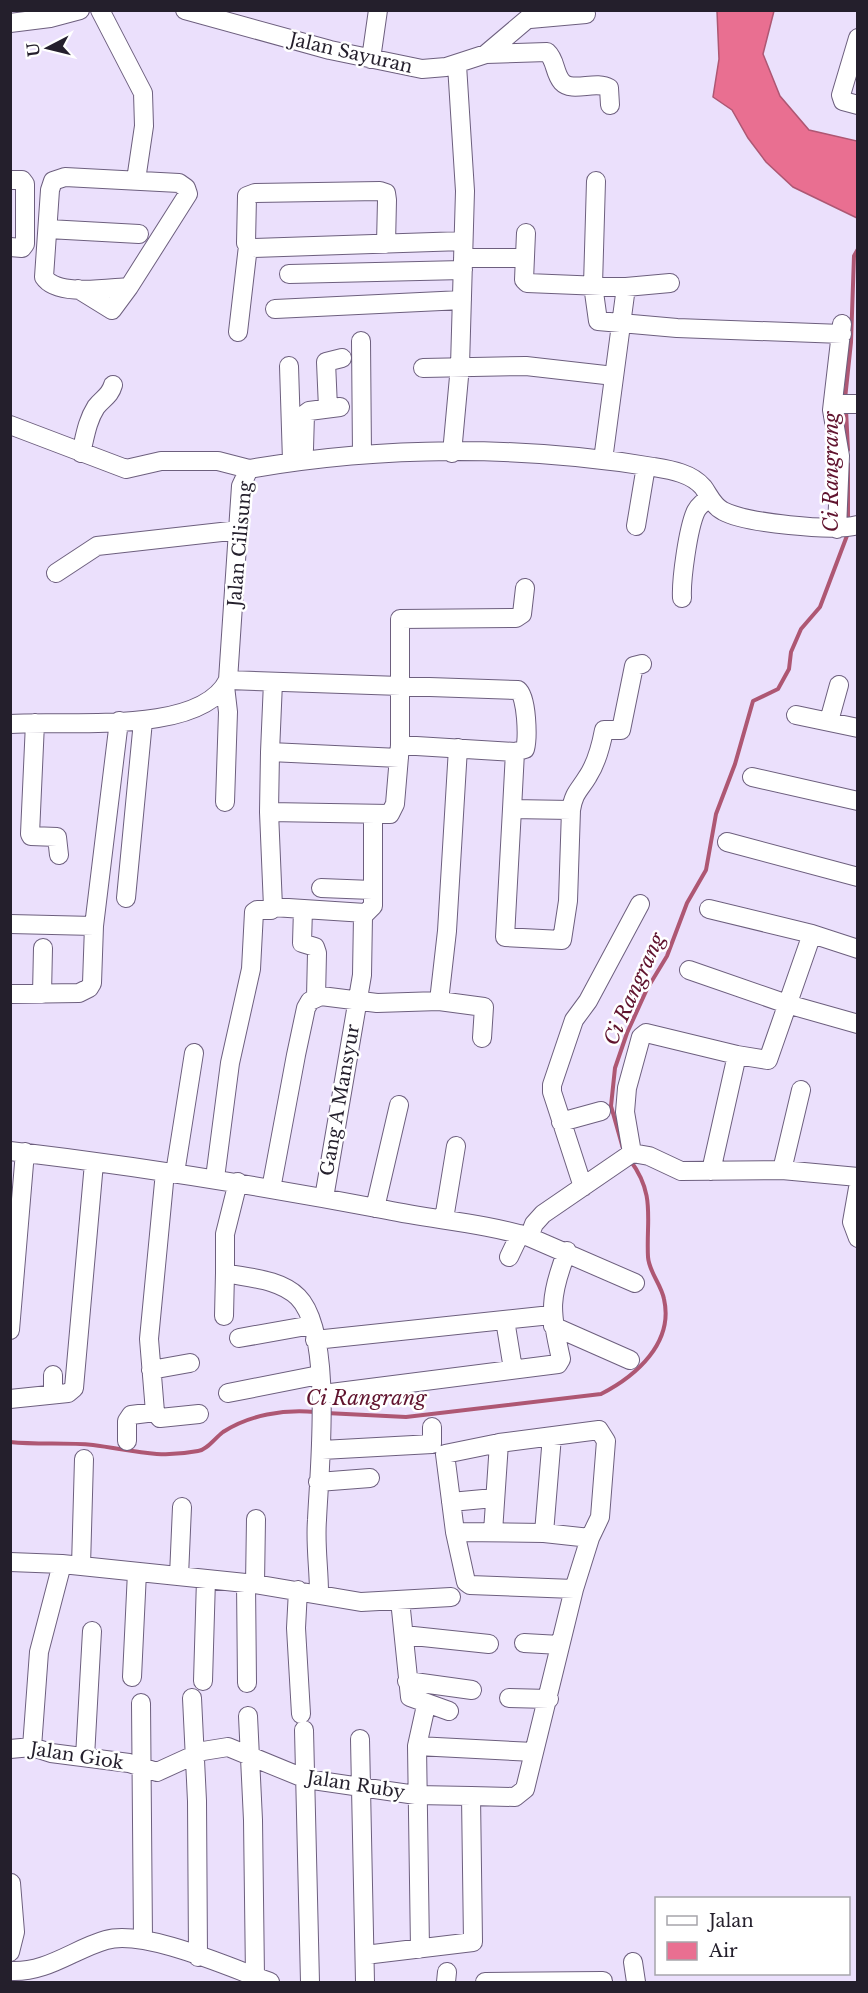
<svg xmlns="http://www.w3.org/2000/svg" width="868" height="1993" font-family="'Libre Baskerville',serif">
  <rect width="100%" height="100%" fill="#ebe0fc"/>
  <path fill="#e96f91" stroke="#ae5773" stroke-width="1.5" d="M 717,11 L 774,11 L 763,54 L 780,96 L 809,130 L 857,141 L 857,218 L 793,187 L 766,162 L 748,138 L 732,110 L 713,97 L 719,59 Z"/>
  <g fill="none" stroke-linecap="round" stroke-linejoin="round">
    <path stroke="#ae5773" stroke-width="4" d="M 845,399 L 851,342 L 854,256 L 858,249
      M 846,410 L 848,450
      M 848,464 L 848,522
      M 624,1152 L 611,1106 L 615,1068 L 627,1033 L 647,989 L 667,956 L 687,903 L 706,870 L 716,814 L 735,764 L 753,701 L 778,689 L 789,669 L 791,652 L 801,629 L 820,607 L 848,533
      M 326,1413 L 406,1417 L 601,1394 C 636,1376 674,1343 664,1299 C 661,1284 649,1272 648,1257 C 646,1218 656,1195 630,1160
      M 10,1442 C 38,1445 66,1442 93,1445 C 132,1450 157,1459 198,1451 C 207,1450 215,1438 223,1432 C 249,1415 284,1409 315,1412"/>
    <defs>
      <path id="minor" d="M 100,10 L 143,93 L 144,126 L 136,180
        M 185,10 L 330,50 L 422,69 L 446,67 L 486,54 L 538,10
        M 530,19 L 586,14
        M 10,23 L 50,18 L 80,10
        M 858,38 L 841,95 L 843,101 L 858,105
        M 486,54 L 547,52 C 556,60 554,73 562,82 C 572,93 596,80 609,88 L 610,105
        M 371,59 L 378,10
        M 65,177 L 179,183 L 186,188 L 188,194 L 129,287 C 108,288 57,297 44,277 L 50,190 L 53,181 Z
        M 10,180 L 22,180 L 25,184 L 25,244 L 22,248 L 10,247
        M 596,181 L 593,285 L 598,321 L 677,328 L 842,334
        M 48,229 L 139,234
        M 526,233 L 524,280 L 527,283 L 626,287 L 670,283
        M 386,244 L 387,200 L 386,193 L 380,191 L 255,193 L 247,196 L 246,243 L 252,248 L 463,241
        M 463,258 L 525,258
        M 289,274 L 463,270
        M 78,289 L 112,310 L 129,287
        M 275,309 L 462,300
        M 238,332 L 248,246
        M 361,341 L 362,455
        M 289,366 L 292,461
        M 423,368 L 526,366 L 614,376
        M 328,408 L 326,362 L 342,358
        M 832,410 L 842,404 L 858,404
        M 10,425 L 126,469 L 161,461 L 218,461 L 249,469
        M 304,449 L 305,414 L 309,411 L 340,407
        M 81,453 C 85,437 87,421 96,407 C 103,398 110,396 113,385
        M 452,453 L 460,366 L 465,191 L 457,65
        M 603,460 L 626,287
        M 636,526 L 646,466
        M 837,529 L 840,456 L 832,410 L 842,324
        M 56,573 L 97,546 L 239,530
        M 682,598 C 681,580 688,528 696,511 C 699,505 704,502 710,498
        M 228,680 L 518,690 C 527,697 528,738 525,749 L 515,752
        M 225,686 L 228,712 L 225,802
        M 796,715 L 858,728
        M 829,721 L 839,685
        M 35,723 L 30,834 L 31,836 L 57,837 L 59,855
        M 10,724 C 65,720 201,736 228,680 L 241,486 L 249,469 C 381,446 521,445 653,467 C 671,470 691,473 703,487 C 709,495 713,506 723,511 C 745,523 833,532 858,525
        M 400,745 L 400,619 L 516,618 L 522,614 L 525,588
        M 270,752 L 273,682
        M 399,758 L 270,752 L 269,812 L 390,814 L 395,804 L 400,745 L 515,752 L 512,809 L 571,810 L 568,901 L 562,940 L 505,937 L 512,809
        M 752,777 L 858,801
        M 571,810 C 574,792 579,791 588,776 C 597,762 601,746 604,730 L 621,730 L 634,666 L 642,664
        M 727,842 L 858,877
        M 321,888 L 372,890
        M 126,898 L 143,721
        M 273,907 L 365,913
        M 303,909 L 302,943 L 315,947 L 317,953 L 316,997
        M 709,909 L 812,934 L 858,949
        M 10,924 L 94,926
        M 689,970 L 787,1004 L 858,1024
        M 10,994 L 79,993 L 89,988 L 92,983 L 94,926 L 119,721
        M 42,994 L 43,948
        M 439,1001 L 484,1007 L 482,1038
        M 561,1122 L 601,1111
        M 10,1151 C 137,1166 262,1186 387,1210 C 435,1220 483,1223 529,1237 L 534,1224 L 543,1214 L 632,1153 L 649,1156 L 681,1171 L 782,1170 L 858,1177
        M 632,1153 L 625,1112 L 627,1088 L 641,1037 L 646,1033 L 737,1055 L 768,1060 L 812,934
        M 782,1170 L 801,1090
        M 711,1171 L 737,1055
        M 165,1172 L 149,1339 L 155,1412 L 160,1418 L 199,1414
        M 175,1173 L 194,1053
        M 215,1178 L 230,1063 L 251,969 L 254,912 L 257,910 L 271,910 L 273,907 L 269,812
        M 238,1182 L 225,1234 L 225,1273 C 249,1278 280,1279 298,1297 C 334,1333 319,1471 317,1520 C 315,1544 319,1569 319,1593
        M 583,1187 L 552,1092 L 552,1085 L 574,1020 L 588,1001 L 640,904
        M 858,1188 L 852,1222 L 858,1238
        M 271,1189 L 296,1055 L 306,1008 L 310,1001 L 321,996 L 377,1003 L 439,1001 L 447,931 L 458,748
        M 324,1198 L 362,975 L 363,916 L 373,906 L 373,815
        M 375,1208 L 399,1105
        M 444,1219 L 456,1146
        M 529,1237 L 635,1283
        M 509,1257 L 520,1234
        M 224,1316 L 225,1273
        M 505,1320 L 513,1369
        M 553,1326 L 630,1360
        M 10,1330 L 25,1152
        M 239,1338 L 312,1325
        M 315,1340 L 551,1315
        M 151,1370 L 190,1363
        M 53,1375 L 53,1394
        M 228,1393 L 319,1375
        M 323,1394 L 558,1364 L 561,1359 C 550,1311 549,1297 567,1251
        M 10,1399 L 68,1393 L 74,1388 L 94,1163
        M 127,1441 L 127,1421 L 131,1415 L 155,1412
        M 322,1450 L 432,1444 L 432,1427
        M 318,1482 L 370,1478
        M 451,1502 L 494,1498
        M 455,1532 L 544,1533 L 590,1538
        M 493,1532 L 499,1443
        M 544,1533 L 552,1436
        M 10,1562 L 62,1564 L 255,1584 L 361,1602 L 451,1597
        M 81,1566 L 84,1459
        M 179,1576 L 182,1507
        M 246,1583 L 247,1683
        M 255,1584 L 256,1519
        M 298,1590 L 296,1628 L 301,1714
        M 400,1600 L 410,1697 L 449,1711
        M 404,1635 L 489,1644
        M 524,1643 L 560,1645
        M 132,1677 L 137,1572
        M 203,1681 L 206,1579
        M 407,1681 L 472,1690
        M 192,1698 L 197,1801 L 198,1957
        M 509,1698 L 549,1699
        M 141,1703 L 143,1939
        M 248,1716 L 253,1820 L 255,1977
        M 304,1730 L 310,1982
        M 360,1739 L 365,1982
        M 417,1746 L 425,1710
        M 32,1747 L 39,1652 L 62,1564
        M 10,1749 L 32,1747 L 51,1753 L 129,1763 L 157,1772 L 203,1751 L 228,1747 L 306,1779 L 416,1795 L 471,1796
        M 85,1757 L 92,1631
        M 420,1949 L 417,1746 L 534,1752
        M 10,1952 L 15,1932 L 11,1883
        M 365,1955 L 473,1942 L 471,1796 L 515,1797 L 525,1789 L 574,1589 L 590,1538 L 600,1517 L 606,1441 L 599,1430 L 499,1443 L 445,1454 L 455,1532 L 466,1582 L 470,1585 L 574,1589
        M 633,1962 L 636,1982
        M 10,1971 C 47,1973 74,1949 106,1940 C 145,1929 231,1968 270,1982
        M 446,1982 L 447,1972
        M 485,1982 L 603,1981"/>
    </defs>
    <use href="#minor" stroke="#6d5f7e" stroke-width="20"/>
    <use href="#minor" stroke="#fff" stroke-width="18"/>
  </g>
  <g text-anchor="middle" stroke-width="5" stroke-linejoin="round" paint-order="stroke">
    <g font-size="18" fill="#241f2c" stroke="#fff">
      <text transform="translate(351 53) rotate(13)" y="6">Jalan Sayuran</text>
      <text transform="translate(240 544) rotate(-85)" y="6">Jalan Cilisung</text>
      <text transform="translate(340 1100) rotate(-80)" y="6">Gang A Mansyur</text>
      <text transform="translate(77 1756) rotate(9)" y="6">Jalan Giok</text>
      <text transform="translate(356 1785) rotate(9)" y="6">Jalan Ruby</text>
    </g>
    <g font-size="20" font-style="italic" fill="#60132e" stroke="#fff">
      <text transform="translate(831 472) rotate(-90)" y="7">Ci Rangrang</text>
      <text transform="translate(634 989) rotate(-66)" y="7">Ci Rangrang</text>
      <text x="366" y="1405">Ci Rangrang</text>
    </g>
  </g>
  <rect width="868" height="1993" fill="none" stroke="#241f2c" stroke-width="24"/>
  <rect x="655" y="1897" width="195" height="78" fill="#ffffff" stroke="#a7a5ab" stroke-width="1.5"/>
  <rect x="667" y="1916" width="30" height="9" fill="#ffffff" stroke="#a7a5ab" stroke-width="1.5"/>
  <text x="709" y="1927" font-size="18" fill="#241f2c">Jalan</text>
  <rect x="667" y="1942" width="30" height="18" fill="#e96f91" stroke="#a7a5ab" stroke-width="1.5"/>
  <text x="709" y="1957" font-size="18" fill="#241f2c">Air</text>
  <g transform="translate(48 48) rotate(263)" stroke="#ffffff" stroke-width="4.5" paint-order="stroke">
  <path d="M0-4.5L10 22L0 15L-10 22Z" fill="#241f2c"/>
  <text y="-9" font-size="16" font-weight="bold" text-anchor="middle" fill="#241f2c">U</text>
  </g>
</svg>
